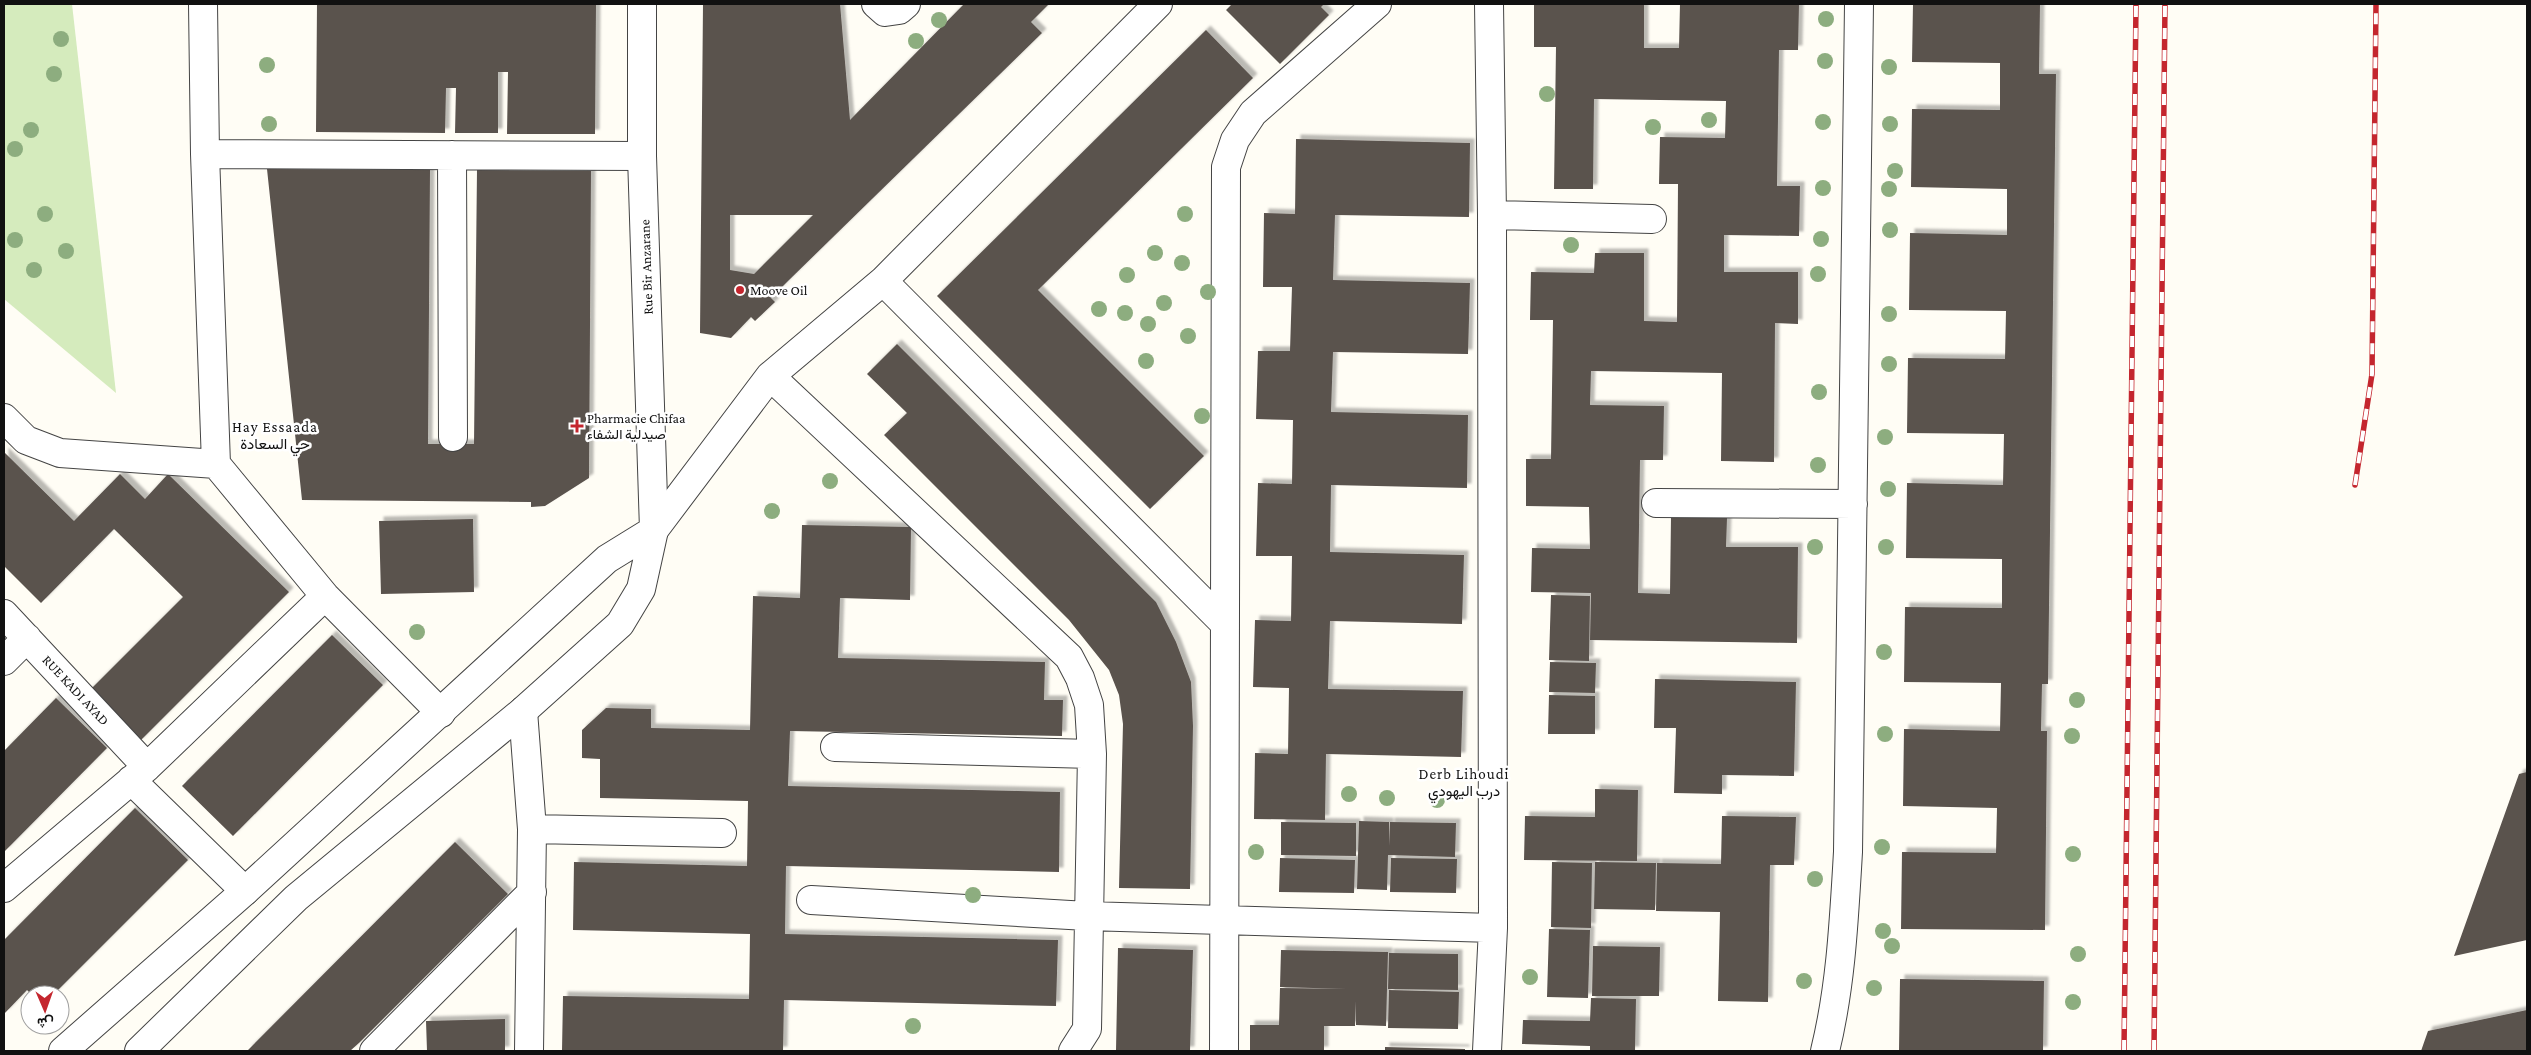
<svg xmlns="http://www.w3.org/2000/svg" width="2531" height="1055" font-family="'Crimson Pro',Vazirmatn,serif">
  <defs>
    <filter id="shadow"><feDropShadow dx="4.5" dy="-4.5" stdDeviation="1" flood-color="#0004"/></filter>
  </defs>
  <rect width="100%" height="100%" fill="#fffdf5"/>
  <path fill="#d5ebbd" d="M 4,4 L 72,4 L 116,393 L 4,299 Z"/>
  <path fill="#5a524d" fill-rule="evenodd" filter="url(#shadow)" d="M 317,4 L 596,4 L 595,134 L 507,134 L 508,72 L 498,72 L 498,133 L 455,133 L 456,88 L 446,88 L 445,133 L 316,132 Z
    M 703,4 L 840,4 L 850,120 L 964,4 L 1049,4 L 1031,22 L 1042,33 L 788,281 L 771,298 L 775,302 L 755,321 L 751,317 L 731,338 L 700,333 ZM 730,215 L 813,215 L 754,274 L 730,270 Z
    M 1232,4 L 1324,4 L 1321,7 L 1329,15 L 1280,64 L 1226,10 Z
    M 1534,4 L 1644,4 L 1644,48 L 1679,48 L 1680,4 L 1799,4 L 1798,50 L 1779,50 L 1777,186 L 1800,186 L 1799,236 L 1724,235 L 1724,272 L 1798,272 L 1798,324 L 1775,323 L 1774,462 L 1721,461 L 1722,373 L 1591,371 L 1590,405 L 1664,406 L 1663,460 L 1640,460 L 1638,593 L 1670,594 L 1671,517 L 1727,518 L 1726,547 L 1798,547 L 1797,643 L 1590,640 L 1591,593 L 1531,592 L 1532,548 L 1590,549 L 1589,507 L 1526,506 L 1526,459 L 1551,459 L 1553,320 L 1530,320 L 1531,272 L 1594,273 L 1595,253 L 1644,253 L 1644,321 L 1677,322 L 1678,184 L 1659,184 L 1660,137 L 1725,138 L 1726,101 L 1594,99 L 1593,189 L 1554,189 L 1556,47 L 1534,47 Z
    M 1913,4 L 2040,4 L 2039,74 L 2056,74 L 2048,684 L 2042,684 L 2041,731 L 2047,731 L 2045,930 L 1901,929 L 1902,852 L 1996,853 L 1997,808 L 1903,806 L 1904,729 L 2000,731 L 2001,683 L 1904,682 L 1905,607 L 2002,608 L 2002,559 L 1906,558 L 1907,483 L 2003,485 L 2004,434 L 1907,433 L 1908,358 L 2005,359 L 2006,311 L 1909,310 L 1910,233 L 2007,235 L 2007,189 L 1911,187 L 1912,109 L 2000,110 L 2000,63 L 1912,62 Z
    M 1206,30 L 1253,78 L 1038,290 L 1204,456 L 1150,509 L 937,296 Z
    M 1296,139 L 1470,143 L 1469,217 L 1335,215 L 1333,280 L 1470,283 L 1468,354 L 1333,352 L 1331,412 L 1468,415 L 1467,488 L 1331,485 L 1330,552 L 1464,555 L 1462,624 L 1330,621 L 1328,689 L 1463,691 L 1461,757 L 1326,754 L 1325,820 L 1254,819 L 1255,753 L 1288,754 L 1289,688 L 1253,687 L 1255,620 L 1291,621 L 1292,556 L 1256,556 L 1258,483 L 1292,484 L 1293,420 L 1256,419 L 1258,351 L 1290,351 L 1292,287 L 1263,287 L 1264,213 L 1295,214 Z
    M 267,169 L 430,170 L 428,444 L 474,444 L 477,170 L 591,171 L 589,478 L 545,506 L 531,507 L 531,502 L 302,500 Z
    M 897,344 L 1156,602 L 1176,642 L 1191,682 L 1193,726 L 1190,889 L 1119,888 L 1123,724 L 1119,695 L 1109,670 L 1069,620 L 884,435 L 907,413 L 867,374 Z
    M 4,452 L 74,521 L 120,474 L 145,499 L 168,474 L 289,592 L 138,743 L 87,693 L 183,597 L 114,529 L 41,603 L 4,566 Z
    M 473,519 L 474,592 L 381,594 L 379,521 Z
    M 802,525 L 911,527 L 910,600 L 840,598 L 838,658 L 1045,662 L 1044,700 L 1063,700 L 1062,736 L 790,731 L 788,786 L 1060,792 L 1059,872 L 786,866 L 785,934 L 1058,940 L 1056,1006 L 784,1000 L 783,1051 L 562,1051 L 563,996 L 749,999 L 750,934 L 573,930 L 574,862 L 747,866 L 748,801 L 600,798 L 600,759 L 582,758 L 582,730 L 606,708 L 651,709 L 651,728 L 750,730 L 753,596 L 800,598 Z
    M 1551,595 L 1590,596 L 1589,661 L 1549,660 Z
    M 332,635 L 383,685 L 233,836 L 182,786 Z
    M 1550,662 L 1596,663 L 1595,693 L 1549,692 Z
    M 1655,679 L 1796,682 L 1794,776 L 1722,775 L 1722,794 L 1674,793 L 1676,728 L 1654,728 Z
    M 1549,695 L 1595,696 L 1595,734 L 1548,734 Z
    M 56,698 L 107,748 L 4,852 L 4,751 Z
    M 2527,772 L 2527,940 L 2454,956 L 2519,774 Z
    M 1595,789 L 1638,790 L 1637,861 L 1524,860 L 1525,816 L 1595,817 Z
    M 135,808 L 188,860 L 53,995 L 32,995 L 27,990 L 4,1014 L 4,940 Z
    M 1722,816 L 1796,817 L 1794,865 L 1770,865 L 1768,1002 L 1718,1001 L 1720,912 L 1656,911 L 1657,863 L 1721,864 Z
    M 1359,821 L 1389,822 L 1389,846 L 1390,822 L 1456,823 L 1455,857 L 1388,855 L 1387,890 L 1357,889 Z
    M 1281,822 L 1356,823 L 1356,856 L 1281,855 Z
    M 455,842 L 508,894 L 360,1042 L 350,1051 L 247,1051 Z
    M 1280,858 L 1355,860 L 1354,893 L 1279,892 Z
    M 1391,858 L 1457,859 L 1456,893 L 1390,892 Z
    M 1552,862 L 1592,863 L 1591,928 L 1551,927 Z
    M 1595,862 L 1656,863 L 1655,910 L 1594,909 Z
    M 1549,929 L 1590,930 L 1588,998 L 1547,997 Z
    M 1593,946 L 1660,947 L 1659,996 L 1592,996 Z
    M 1118,948 L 1193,950 L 1190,1051 L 1116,1051 Z
    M 1281,950 L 1388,952 L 1386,1026 L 1356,1025 L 1356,1001 L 1355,1026 L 1324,1026 L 1324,1051 L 1250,1051 L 1250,1025 L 1279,1025 L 1280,988 L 1347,989 L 1280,987 Z
    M 1389,953 L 1458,954 L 1458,990 L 1388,989 Z
    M 1900,979 L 2044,981 L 2043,1051 L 1899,1051 Z
    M 1389,990 L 1459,992 L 1458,1029 L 1388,1028 Z
    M 1591,998 L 1636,999 L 1635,1051 L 1590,1051 L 1590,1046 L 1522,1044 L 1523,1020 L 1590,1021 Z
    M 2527,1010 L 2527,1051 L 2421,1051 L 2428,1031 Z
    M 505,1019 L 505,1051 L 427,1051 L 426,1021 Z
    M 1385,1047 L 1465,1049 L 1465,1051 L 1385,1051 Z"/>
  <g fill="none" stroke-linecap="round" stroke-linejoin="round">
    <defs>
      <path id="minor" d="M 203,4 L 205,154 L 216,464 L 325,596 L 441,713
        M 876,4 L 885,12 L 899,10 L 906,4
        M 205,154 L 642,156
        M 452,155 L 453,437
        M 1492,215 L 1652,219
        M 883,281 L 1225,624
        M 770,376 L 1069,657 L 1080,678 L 1089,705 L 1092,754 L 1087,1029 L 1073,1051
        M 4,418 L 26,440 L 60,453 L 216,464
        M 1656,503 L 1853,504
        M 654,530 L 770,376 L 883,281 L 1158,4
        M 4,614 L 147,767
        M 4,661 L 27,638
        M 523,711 L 532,829 L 529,1051
        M 835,747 L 1092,754
        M 131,780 L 245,891
        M 532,829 L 722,833
        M 4,888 L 147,767 L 325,596
        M 811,900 L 1087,916 L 1493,928
        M 374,1051 L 532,892
        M 1224,1051 L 1226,167 L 1235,140 L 1253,113 L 1377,4
        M 1487,1051 L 1493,928 L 1492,215 L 1489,4
        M 1825,1051 C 1841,986 1844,919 1848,852 L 1859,4"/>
      <path id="tertiary" d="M 63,1051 L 245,891 L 607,559 L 654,530
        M 139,1051 L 296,898 L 523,711 L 620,624 L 641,589 L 654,530 L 642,156 L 642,4"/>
    </defs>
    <use href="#minor" stroke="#444" stroke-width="30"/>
    <use href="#tertiary" stroke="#444" stroke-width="30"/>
    <use href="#minor" stroke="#fff" stroke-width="28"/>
    <use href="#tertiary" stroke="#fff" stroke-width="28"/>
    <defs>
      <path id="rail" d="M 2355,485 L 2372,374 L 2376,4
        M 2124,1051 L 2136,4
        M 2154,1051 L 2165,4"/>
    </defs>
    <use href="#rail" stroke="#c4262e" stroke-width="5.5"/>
    <use href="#rail" stroke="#fff" stroke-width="4" stroke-dasharray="11" stroke-linecap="butt"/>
  </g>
  <g fill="#8dad7f">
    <circle cx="1826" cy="19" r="8"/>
    <circle cx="939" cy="20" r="8"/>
    <circle cx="61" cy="39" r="8"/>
    <circle cx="916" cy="41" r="8"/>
    <circle cx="1825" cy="61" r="8"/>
    <circle cx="267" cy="65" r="8"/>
    <circle cx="1889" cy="67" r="8"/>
    <circle cx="54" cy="74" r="8"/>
    <circle cx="1547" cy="94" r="8"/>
    <circle cx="1709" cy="120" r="8"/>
    <circle cx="1823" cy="122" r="8"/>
    <circle cx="269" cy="124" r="8"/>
    <circle cx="1890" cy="124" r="8"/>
    <circle cx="1653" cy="127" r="8"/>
    <circle cx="31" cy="130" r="8"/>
    <circle cx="15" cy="149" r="8"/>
    <circle cx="1895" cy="171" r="8"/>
    <circle cx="1823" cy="188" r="8"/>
    <circle cx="1889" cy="189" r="8"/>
    <circle cx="45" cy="214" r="8"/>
    <circle cx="1185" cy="214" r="8"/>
    <circle cx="1890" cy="230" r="8"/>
    <circle cx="1821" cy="239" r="8"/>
    <circle cx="15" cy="240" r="8"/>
    <circle cx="1571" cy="245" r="8"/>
    <circle cx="66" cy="251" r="8"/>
    <circle cx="1155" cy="253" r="8"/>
    <circle cx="1182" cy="263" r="8"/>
    <circle cx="34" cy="270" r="8"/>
    <circle cx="1818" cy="274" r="8"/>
    <circle cx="1127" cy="275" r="8"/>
    <circle cx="1208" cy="292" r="8"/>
    <circle cx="1164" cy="303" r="8"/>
    <circle cx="1099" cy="309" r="8"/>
    <circle cx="1125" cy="313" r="8"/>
    <circle cx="1889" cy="314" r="8"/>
    <circle cx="1148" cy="324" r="8"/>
    <circle cx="1188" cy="336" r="8"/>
    <circle cx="1146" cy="361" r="8"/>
    <circle cx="1889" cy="364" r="8"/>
    <circle cx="1819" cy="392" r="8"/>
    <circle cx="1202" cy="416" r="8"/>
    <circle cx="1885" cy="437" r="8"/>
    <circle cx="1818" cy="465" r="8"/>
    <circle cx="830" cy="481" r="8"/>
    <circle cx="1888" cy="489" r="8"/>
    <circle cx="772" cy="511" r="8"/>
    <circle cx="1815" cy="547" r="8"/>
    <circle cx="1886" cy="547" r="8"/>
    <circle cx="417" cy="632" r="8"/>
    <circle cx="1884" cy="652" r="8"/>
    <circle cx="2077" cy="700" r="8"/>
    <circle cx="1885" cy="734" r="8"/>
    <circle cx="2072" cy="736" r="8"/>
    <circle cx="1349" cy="794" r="8"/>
    <circle cx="1387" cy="798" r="8"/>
    <circle cx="1437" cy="800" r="8"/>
    <circle cx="1882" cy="847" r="8"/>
    <circle cx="1256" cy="852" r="8"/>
    <circle cx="2073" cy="854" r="8"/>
    <circle cx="1815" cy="879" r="8"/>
    <circle cx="973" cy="895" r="8"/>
    <circle cx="1883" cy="931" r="8"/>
    <circle cx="1892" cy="946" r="8"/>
    <circle cx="2078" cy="954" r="8"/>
    <circle cx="1530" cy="977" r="8"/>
    <circle cx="1804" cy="981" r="8"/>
    <circle cx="1874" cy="988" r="8"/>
    <circle cx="2073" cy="1002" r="8"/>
    <circle cx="913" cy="1026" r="8"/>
  </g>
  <g fill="#c4262e" stroke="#fff" stroke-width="2">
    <circle cx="740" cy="290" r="5"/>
    <path d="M574.5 418.5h5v5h5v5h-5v5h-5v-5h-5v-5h5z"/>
  </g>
  <g text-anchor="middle" stroke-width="5" stroke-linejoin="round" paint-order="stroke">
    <g font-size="14" fill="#111" stroke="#fff">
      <text transform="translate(646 267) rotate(-92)" y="5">Rue Bir Anzarane</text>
      <text transform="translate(76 690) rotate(47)" y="5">RUE KADI AYAD</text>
    </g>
    <g font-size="14" fill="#111" stroke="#fff" text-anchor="start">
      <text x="750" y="295">Moove Oil</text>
      <text x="587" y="423">Pharmacie Chifaa<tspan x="587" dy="16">صيدلية الشفاء</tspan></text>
    </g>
    <g font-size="15" letter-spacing="1" fill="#111" stroke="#fff">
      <text x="275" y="432">Hay Essaada<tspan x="275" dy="17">حي السعادة</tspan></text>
      <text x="1464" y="779">Derb Lihoudi<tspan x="1464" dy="17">درب اليهودي</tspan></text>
    </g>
  </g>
  <rect width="2531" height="1055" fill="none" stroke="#111111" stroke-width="10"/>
  <g transform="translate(45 1010) rotate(178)"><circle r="24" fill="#ffffff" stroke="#a0a0a0"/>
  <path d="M0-4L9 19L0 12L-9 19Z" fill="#c4262e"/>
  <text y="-8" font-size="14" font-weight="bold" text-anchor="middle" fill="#111111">ش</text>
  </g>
</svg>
